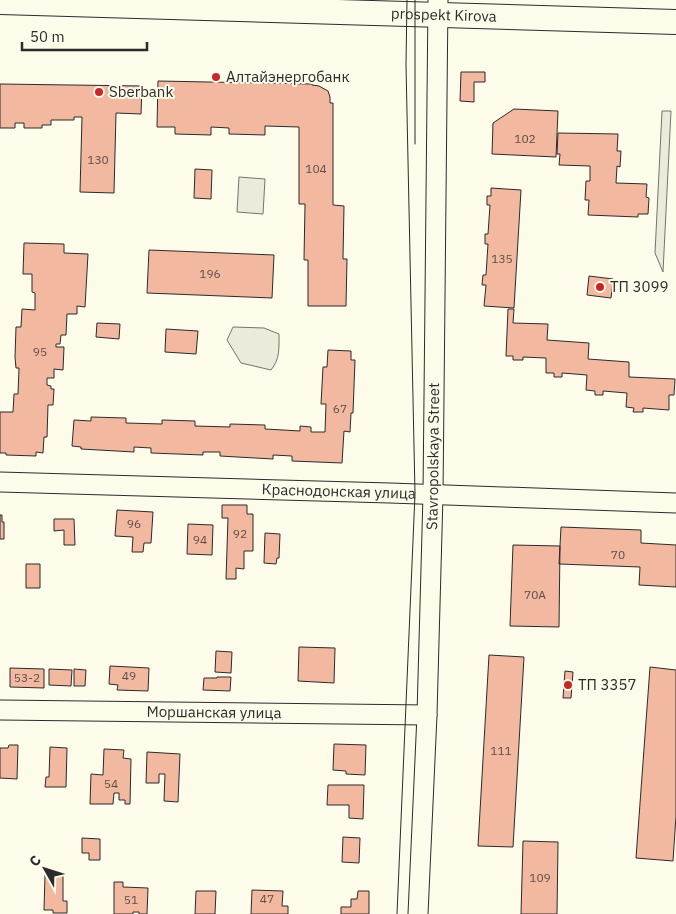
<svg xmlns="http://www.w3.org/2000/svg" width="676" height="914" font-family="'IBM Plex Sans',sans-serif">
  <rect width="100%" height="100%" fill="#fdfbea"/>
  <path fill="#ecebdb" stroke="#74746e" d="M 239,177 L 265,179 L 263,214 L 237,212 Z
    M 233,327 L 264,328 L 279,334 C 279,348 280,359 271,370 L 241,363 L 227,340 Z"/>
  <path fill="#eceadb" stroke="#74746e" d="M 662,111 L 671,111 L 663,272 L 655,253 Z"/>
  <path fill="#f2b8a0" stroke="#2b2b2b" d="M 461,72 L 485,72 L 485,82 L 474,82 L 474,102 L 460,101 Z
    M 158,81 L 312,84 L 312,85 L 319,86 L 328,91 L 330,97 L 330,103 L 333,103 L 333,205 L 344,206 L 343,259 L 347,259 L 346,306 L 308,306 L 308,260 L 304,260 L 305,204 L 299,204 L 299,127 L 265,126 L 265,135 L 229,134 L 229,128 L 211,127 L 211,135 L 175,134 L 175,127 L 157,127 Z
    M 0,84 L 142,86 L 141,114 L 116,113 L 114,193 L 80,192 L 82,117 L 74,117 L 74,120 L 51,120 L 51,125 L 42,125 L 42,128 L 24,128 L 24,123 L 15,123 L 15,128 L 0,128 Z
    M 514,109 L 558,111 L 556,157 L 492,154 L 493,123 Z
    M 558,133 L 618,134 L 617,151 L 621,151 L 620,167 L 617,166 L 616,183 L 647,184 L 646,197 L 649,198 L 648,214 L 638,214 L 638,217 L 588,215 L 589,200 L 585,200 L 586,181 L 590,181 L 590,166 L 559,165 L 560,154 L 557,154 Z
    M 195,169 L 212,170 L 211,199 L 194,198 Z
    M 491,188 L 521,190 L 514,308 L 484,306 L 486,285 L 482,285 L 483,275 L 486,275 L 488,244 L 485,244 L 485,234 L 488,234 L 490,205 L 487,205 L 487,196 L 491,196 Z
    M 24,243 L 64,244 L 64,253 L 88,254 L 85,307 L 77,306 L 77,314 L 67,314 L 66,335 L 61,335 L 60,344 L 56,344 L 56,347 L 64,347 L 63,370 L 54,369 L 54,378 L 47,378 L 47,385 L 51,386 L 51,389 L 54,389 L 53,405 L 48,405 L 47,437 L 44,437 L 43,453 L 36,452 L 36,456 L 6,455 L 6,453 L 0,453 L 0,412 L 13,412 L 14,394 L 18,394 L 19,368 L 16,368 L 15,357 L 16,327 L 21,327 L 22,309 L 35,310 L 35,293 L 32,292 L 32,274 L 23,274 Z
    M 149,250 L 274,255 L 272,298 L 147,293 Z
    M 589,276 L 613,279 L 611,298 L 587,295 Z
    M 508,309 L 514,309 L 513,323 L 548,324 L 547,340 L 589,343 L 588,359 L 629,362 L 629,377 L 675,379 L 674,395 L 669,395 L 669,410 L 643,408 L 643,412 L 633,412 L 634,408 L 626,407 L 627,393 L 603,391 L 603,395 L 595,395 L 595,391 L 586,390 L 587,375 L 562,373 L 562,377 L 554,377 L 554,373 L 546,373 L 546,358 L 523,357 L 523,360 L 513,360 L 513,356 L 506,356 Z
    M 97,323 L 120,324 L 119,339 L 96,337 Z
    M 166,329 L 198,331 L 196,354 L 165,352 Z
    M 328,350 L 351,351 L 351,360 L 355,360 L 353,413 L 351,413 L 350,432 L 344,431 L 342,463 L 292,461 L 292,456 L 273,455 L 273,459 L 220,456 L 220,452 L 203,452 L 203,455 L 151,453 L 151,448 L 134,447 L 134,452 L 81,449 L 81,447 L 72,446 L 74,420 L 91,421 L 91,417 L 126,418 L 126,423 L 162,424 L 162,420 L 195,421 L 195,426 L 230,427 L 230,424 L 265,425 L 265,429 L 283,430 L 300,431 L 300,426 L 311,427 L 311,432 L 325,432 L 326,404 L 321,404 L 323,367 L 327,367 Z
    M 222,505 L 247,505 L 247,514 L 253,514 L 253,551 L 244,551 L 244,569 L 236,568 L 236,579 L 226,579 L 228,518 L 222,518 Z
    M 117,510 L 153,512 L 151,543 L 144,543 L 143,552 L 132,552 L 133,537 L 115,536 Z
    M 0,515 L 2,515 L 2,522 L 4,522 L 4,539 L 0,539 Z
    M 54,519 L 74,519 L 75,545 L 64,545 L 64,530 L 54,531 Z
    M 188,524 L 213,525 L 212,555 L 187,554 Z
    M 561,527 L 641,530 L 641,543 L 676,545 L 676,587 L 639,585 L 640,567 L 559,564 Z
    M 265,533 L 280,534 L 279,558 L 277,558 L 276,564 L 264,563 Z
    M 513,545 L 560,546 L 559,627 L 510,626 Z
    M 26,564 L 40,564 L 40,588 L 26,588 Z
    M 299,647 L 335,648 L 334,683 L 298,681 Z
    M 216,651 L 232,652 L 231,673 L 215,672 Z
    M 489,655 L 524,657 L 513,847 L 478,846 Z
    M 110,666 L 149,668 L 148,691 L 117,690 L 118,685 L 109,684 Z
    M 650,667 L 676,670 L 676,816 L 673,861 L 636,858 Z
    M 10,668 L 44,669 L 44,688 L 10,687 Z
    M 49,669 L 72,670 L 71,686 L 49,685 Z
    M 74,669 L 86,670 L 85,686 L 74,686 Z
    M 565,671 L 573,672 L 571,698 L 563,698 Z
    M 217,677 L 231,677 L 230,691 L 203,690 L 204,678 L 217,678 Z
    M 334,744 L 366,745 L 365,775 L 346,774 L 346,771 L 333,770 Z
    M 9,745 L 18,745 L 17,779 L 0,778 L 0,748 L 8,748 Z
    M 50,747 L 67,748 L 66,787 L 45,787 L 46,777 L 49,777 Z
    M 104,749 L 124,750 L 123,758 L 131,759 L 130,804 L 125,804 L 125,800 L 119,800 L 119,793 L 114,793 L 113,804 L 90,804 L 91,774 L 103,775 Z
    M 147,752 L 180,754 L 178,802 L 164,801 L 165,774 L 159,774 L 159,783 L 146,783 Z
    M 328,785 L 364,785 L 363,819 L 349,818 L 349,805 L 327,805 Z
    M 343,837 L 360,838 L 359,863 L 342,862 Z
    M 82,838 L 100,839 L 100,860 L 89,860 L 89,853 L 82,853 Z
    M 523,841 L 558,842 L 557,914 L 521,914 Z
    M 45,875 L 63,875 L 63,901 L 67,901 L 67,913 L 53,913 L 53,910 L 44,910 Z
    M 114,882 L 123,882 L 123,887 L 148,888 L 147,914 L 139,914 L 139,912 L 133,912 L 133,914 L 114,914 Z
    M 252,890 L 283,891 L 282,906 L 288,906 L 288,914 L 251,914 Z
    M 196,891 L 216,891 L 215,914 L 195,914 Z
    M 358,891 L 369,891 L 369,914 L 341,914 L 341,907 L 351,907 L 351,899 L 357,899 Z"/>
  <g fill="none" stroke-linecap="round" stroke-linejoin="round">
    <defs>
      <g id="minor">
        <path id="s1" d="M 0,482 L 390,493 L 676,503"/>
        <path id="s2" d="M 0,710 L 427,715"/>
        <path id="s3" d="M 418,914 L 427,715 L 433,495 L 438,0"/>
      </g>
      <g id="major">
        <path id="s4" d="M 0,2 L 676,22"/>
      </g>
    </defs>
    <use href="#minor" stroke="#2b2b2b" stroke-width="21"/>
    <use href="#major" stroke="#2b2b2b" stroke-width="26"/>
    <use href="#minor" stroke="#fdfbea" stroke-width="19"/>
    <use href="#major" stroke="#fdfbea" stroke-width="24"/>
    <path stroke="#2b2b2b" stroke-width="1" d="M 415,0 L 415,144
      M 397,914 L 415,494 L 406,65 L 407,0"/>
  </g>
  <g fill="#c62828" stroke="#fdfbea" stroke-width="2">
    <circle cx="216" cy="77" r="5"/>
    <circle cx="99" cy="92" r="5"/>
    <circle cx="600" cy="287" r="5"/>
    <circle cx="568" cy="685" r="5"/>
  </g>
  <g text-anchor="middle" stroke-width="4" stroke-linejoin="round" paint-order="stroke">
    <g font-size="12" fill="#5d4e48">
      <text x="525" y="143">102</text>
      <text x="98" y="164">130</text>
      <text x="316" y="173">104</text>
      <text x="502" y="263">135</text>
      <text x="210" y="278">196</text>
      <text x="40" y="356">95</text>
      <text x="340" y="413">67</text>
      <text x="134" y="528">96</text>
      <text x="240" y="538">92</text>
      <text x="200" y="544">94</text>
      <text x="618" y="559">70</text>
      <text x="535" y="599">70А</text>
      <text x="129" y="680">49</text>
      <text x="27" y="682">53-2</text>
      <text x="501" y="755">111</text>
      <text x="111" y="788">54</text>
      <text x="540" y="882">109</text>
      <text x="267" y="903">47</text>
      <text x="131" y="904">51</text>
    </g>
    <g font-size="15" fill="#2b2b2b" stroke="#fdfbea">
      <text dy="5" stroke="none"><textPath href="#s4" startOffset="444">prospekt Kirova</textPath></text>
      <text dy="5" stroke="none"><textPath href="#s3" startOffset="458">Stavropolskaya Street</textPath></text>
      <text dy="5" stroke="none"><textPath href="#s1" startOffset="339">Краснодонская улица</textPath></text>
      <text dy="5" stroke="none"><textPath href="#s2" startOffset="214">Моршанская улица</textPath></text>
    </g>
    <g font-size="15" fill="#2b2b2b" stroke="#fdfbea" text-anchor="start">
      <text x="226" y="82">Алтайэнергобанк</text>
      <text x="109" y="97">Sberbank</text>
      <text x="610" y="292">ТП 3099</text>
      <text x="578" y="690">ТП 3357</text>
    </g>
  </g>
  <g transform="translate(45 869) rotate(309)" stroke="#fdfbea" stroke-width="4" paint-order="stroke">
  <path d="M0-4L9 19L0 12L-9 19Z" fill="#2b2b2b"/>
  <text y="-8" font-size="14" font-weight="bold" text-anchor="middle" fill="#2b2b2b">С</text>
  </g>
  <path d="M22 42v8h125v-8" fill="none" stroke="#2b2b2b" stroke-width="2.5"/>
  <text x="30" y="42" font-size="15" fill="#2b2b2b" stroke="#fdfbea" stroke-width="4" paint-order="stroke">50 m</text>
</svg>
